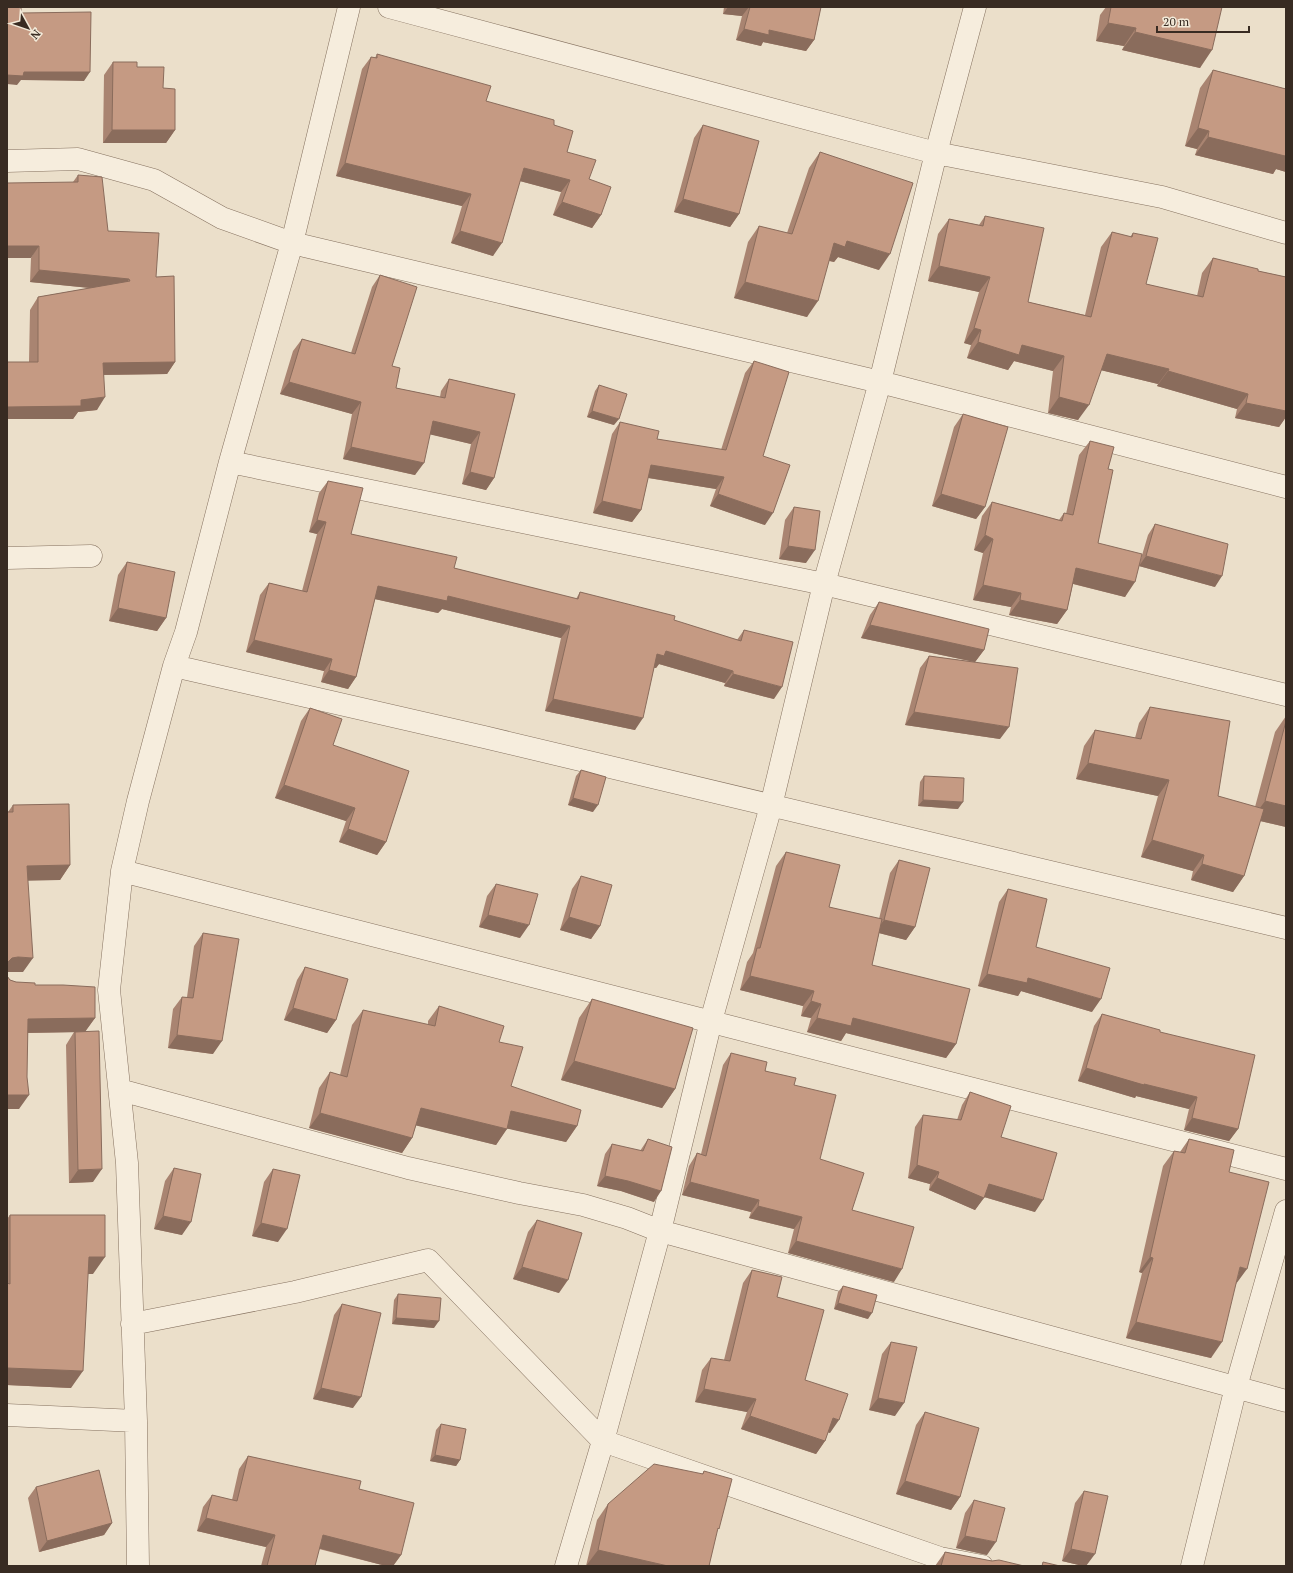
<svg xmlns="http://www.w3.org/2000/svg" width="1293" height="1573" font-family="'PT Serif',serif">
  <rect width="100%" height="100%" fill="#ebdfca"/>
  <g fill="none" stroke-linecap="round" stroke-linejoin="round">
    <defs>
      <path id="street" d="M 389,7 L 936,153 L 1162,197 L 1286,233
        M 7,161 L 78,159 L 154,180 L 222,218 L 292,243 L 880,382 L 1286,487
        M 230,462 L 824,584 L 1286,695
        M 7,558 L 91,556
        M 174,666 L 484,737 L 1286,928
        M 122,871 L 1286,1169
        M 120,1090 L 408,1168 L 519,1193 L 583,1205 L 627,1218 L 660,1231 L 1286,1401
        M 132,1324 L 295,1292 L 428,1260 L 603,1441 L 940,1558 L 982,1566
        M 7,1415 L 136,1421
        M 138,1566 L 136,1421 L 127,1163 L 109,990 L 122,871 L 138,801 L 174,666 L 186,632 L 230,462 L 292,243 L 349,7
        M 566,1566 L 603,1441 L 660,1231 L 711,1021 L 771,806 L 824,584 L 880,382 L 936,153 L 975,7
        M 1192,1566 L 1236,1387 L 1286,1211"/>
    </defs>
    <use href="#street" stroke="#867260" stroke-width="23"/>
    <use href="#street" stroke="#f6eddd" stroke-width="22"/>
  </g>
  <path fill="#a98471" d="M 724,7 L 821,7 L 814,40 L 806,51 L 763,42 L 761,46 L 736,40 L 742,16 L 723,14 Z
    M 1106,7 L 1222,7 L 1200,68 L 1122,50 L 1124,46 L 1096,41 L 1100,15 Z
    M 377,54 L 486,101 L 554,125 L 567,152 L 589,179 L 601,215 L 592,228 L 553,215 L 561,192 L 520,181 L 493,256 L 451,243 L 462,206 L 336,176 L 362,69 L 371,57 L 375,58 Z
    M 113,62 L 137,67 L 163,88 L 175,130 L 166,143 L 103,143 L 104,75 Z
    M 1213,70 L 1286,89 L 1286,172 L 1276,169 L 1273,174 L 1195,155 L 1197,149 L 1185,146 L 1200,88 Z
    M 703,125 L 739,214 L 730,227 L 674,212 L 694,138 Z
    M 820,152 L 879,270 L 838,257 L 834,262 L 829,261 L 807,317 L 734,298 L 748,242 L 759,226 L 787,233 L 809,168 Z
    M 78,175 L 108,231 L 156,277 L 175,362 L 167,374 L 104,375 L 97,410 L 78,412 L 73,419 L 7,419 L 7,362 L 29,362 L 30,310 L 38,297 L 90,288 L 30,282 L 31,258 L 73,182 Z
    M 985,216 L 1028,302 L 1085,315 L 1101,247 L 1112,232 L 1130,237 L 1133,233 L 1146,284 L 1197,296 L 1202,273 L 1213,258 L 1258,271 L 1286,277 L 1286,417 L 1279,427 L 1235,418 L 1237,409 L 1157,386 L 1158,384 L 1101,370 L 1078,420 L 1048,413 L 1053,371 L 1014,361 L 1008,370 L 967,358 L 971,345 L 964,343 L 979,292 L 928,281 L 938,234 L 949,219 L 979,225 Z
    M 380,275 L 392,366 L 396,388 L 440,397 L 441,391 L 449,379 L 515,394 L 494,478 L 486,490 L 462,484 L 471,444 L 430,434 L 415,475 L 343,459 L 352,414 L 280,394 L 293,351 L 302,339 L 351,353 L 372,287 Z
    M 754,361 L 763,456 L 765,525 L 710,506 L 716,489 L 648,478 L 641,510 L 632,522 L 593,513 L 612,434 L 620,422 L 657,439 L 721,450 L 745,373 Z
    M 599,385 L 614,425 L 587,417 L 595,391 Z
    M 963,414 L 985,507 L 976,519 L 932,506 L 954,427 Z
    M 1090,441 L 1108,469 L 1098,543 L 1140,562 L 1148,535 L 1155,524 L 1215,587 L 1139,566 L 1125,597 L 1073,584 L 1067,610 L 1057,624 L 1009,615 L 1011,607 L 973,600 L 983,553 L 974,550 L 982,516 L 992,502 L 1059,520 L 1064,513 L 1066,514 L 1079,455 Z
    M 328,481 L 351,534 L 454,568 L 576,599 L 580,592 L 737,640 L 744,630 L 774,699 L 724,686 L 725,683 L 659,664 L 656,668 L 654,668 L 635,730 L 545,711 L 561,638 L 442,609 L 438,613 L 375,599 L 356,677 L 348,689 L 321,682 L 324,671 L 246,652 L 260,595 L 269,583 L 302,591 L 317,534 L 309,532 L 319,493 Z
    M 794,507 L 806,563 L 779,559 L 785,520 Z
    M 127,562 L 166,618 L 157,631 L 109,621 L 118,575 Z
    M 879,602 L 984,650 L 975,662 L 1000,739 L 905,725 L 920,668 L 929,656 L 974,662 L 861,638 L 870,615 Z
    M 1150,707 L 1218,796 L 1255,807 L 1275,732 L 1286,716 L 1286,827 L 1260,821 L 1244,876 L 1233,892 L 1191,880 L 1193,871 L 1141,857 L 1158,796 L 1076,779 L 1084,746 L 1095,730 L 1135,738 L 1139,723 Z
    M 310,708 L 386,842 L 377,855 L 339,842 L 346,821 L 275,798 L 301,721 Z
    M 581,770 L 593,812 L 568,805 L 576,776 Z
    M 924,776 L 958,809 L 918,806 L 920,782 Z
    M 13,805 L 70,865 L 60,880 L 28,880 L 23,972 L 7,972 L 8,812 Z
    M 786,852 L 829,907 L 879,919 L 890,873 L 899,860 L 915,927 L 906,940 L 879,933 L 872,965 L 956,1044 L 946,1058 L 846,1033 L 841,1041 L 807,1032 L 811,1018 L 801,1016 L 803,1006 L 740,990 L 747,962 L 753,953 L 776,866 Z
    M 581,876 L 600,926 L 591,939 L 560,930 L 572,889 Z
    M 496,884 L 520,938 L 479,927 L 487,896 Z
    M 1008,889 L 1036,947 L 1092,1012 L 1021,991 L 1018,996 L 978,986 L 999,902 Z
    M 203,933 L 213,1054 L 168,1048 L 173,1009 L 182,997 L 187,997 L 194,946 Z
    M 305,967 L 336,1020 L 327,1033 L 284,1020 L 297,980 Z
    M 7,976 L 10,980 L 16,982 L 35,985 L 95,1018 L 85,1031 L 93,1182 L 69,1183 L 66,1045 L 74,1032 L 28,1033 L 19,1109 L 7,1109 Z
    M 592,999 L 675,1089 L 662,1108 L 561,1080 L 579,1018 Z
    M 439,1006 L 499,1042 L 511,1086 L 577,1126 L 566,1142 L 507,1128 L 496,1145 L 416,1125 L 412,1138 L 402,1153 L 309,1128 L 319,1088 L 330,1072 L 340,1075 L 352,1025 L 363,1010 L 428,1025 L 428,1021 Z
    M 1102,1014 L 1160,1032 L 1238,1129 L 1229,1141 L 1184,1130 L 1189,1109 L 1136,1096 L 1135,1098 L 1078,1081 L 1094,1026 Z
    M 731,1053 L 794,1085 L 820,1159 L 852,1210 L 894,1282 L 788,1253 L 794,1229 L 749,1218 L 751,1212 L 682,1195 L 689,1166 L 697,1153 L 701,1154 L 723,1065 Z
    M 970,1092 L 1001,1137 L 1035,1212 L 984,1197 L 975,1210 L 929,1190 L 930,1184 L 908,1178 L 915,1127 L 923,1115 L 957,1120 L 962,1105 Z
    M 648,1139 L 654,1202 L 621,1191 L 597,1186 L 605,1154 L 612,1144 L 640,1151 Z
    M 1189,1139 L 1229,1172 L 1236,1284 L 1211,1358 L 1126,1338 L 1142,1273 L 1139,1272 L 1163,1166 L 1174,1151 L 1180,1152 Z
    M 174,1168 L 182,1235 L 154,1229 L 165,1181 Z
    M 273,1169 L 278,1242 L 252,1236 L 264,1182 Z
    M 10,1215 L 93,1274 L 88,1274 L 71,1388 L 7,1385 L 7,1219 Z
    M 537,1220 L 559,1293 L 513,1279 L 528,1232 Z
    M 752,1270 L 777,1297 L 805,1380 L 830,1433 L 828,1432 L 825,1441 L 816,1454 L 741,1429 L 747,1412 L 695,1402 L 702,1370 L 711,1358 L 724,1360 L 743,1283 Z
    M 843,1286 L 868,1319 L 834,1309 L 838,1292 Z
    M 398,1294 L 434,1328 L 392,1324 L 394,1300 Z
    M 342,1304 L 353,1408 L 313,1399 L 334,1315 Z
    M 891,1342 L 895,1416 L 869,1410 L 882,1354 Z
    M 925,1412 L 960,1497 L 951,1510 L 896,1494 L 916,1425 Z
    M 441,1424 L 460,1460 L 456,1466 L 430,1461 L 436,1430 Z
    M 248,1456 L 359,1489 L 401,1555 L 393,1566 L 386,1566 L 319,1549 L 315,1566 L 261,1566 L 266,1547 L 197,1531 L 203,1507 L 212,1495 L 232,1500 L 239,1469 Z
    M 704,1471 L 716,1533 L 709,1566 L 586,1566 L 597,1520 L 608,1504 L 702,1474 Z
    M 36,1487 L 112,1523 L 104,1535 L 39,1552 L 28,1498 Z
    M 1084,1491 L 1086,1566 L 1083,1566 L 1062,1561 L 1075,1503 Z
    M 974,1500 L 987,1555 L 956,1548 L 965,1513 Z
    M 945,1552 L 992,1561 L 1024,1566 L 935,1566 Z"/>
  <path fill="#8a6c5c" d="M 728,7 L 749,7 L 742,16 L 723,14 Z
    M 1108,23 L 1136,28 L 1124,46 L 1096,41 Z
    M 744,29 L 769,30 L 814,40 L 806,51 L 763,42 L 761,46 L 736,40 Z
    M 1135,32 L 1212,50 L 1200,68 L 1122,50 Z
    M 24,72 L 90,72 L 84,81 L 21,80 L 17,85 L 7,84 L 7,75 Z
    M 1198,128 L 1209,131 L 1197,149 L 1185,146 Z
    M 112,130 L 175,130 L 166,143 L 103,143 Z
    M 1208,137 L 1286,152 L 1286,172 L 1276,169 L 1273,174 L 1195,155 Z
    M 345,163 L 471,194 L 462,206 L 336,176 Z
    M 524,168 L 570,180 L 561,192 L 516,180 Z
    M 683,199 L 739,214 L 730,227 L 674,212 Z
    M 562,202 L 601,215 L 592,228 L 553,215 Z
    M 460,231 L 502,243 L 493,256 L 451,243 Z
    M 847,241 L 890,254 L 879,270 L 838,257 L 834,262 L 823,259 L 834,243 Z
    M 7,246 L 39,246 L 31,258 L 7,258 Z
    M 939,266 L 990,277 L 979,292 L 928,281 Z
    M 39,270 L 129,279 L 121,291 L 30,282 Z
    M 745,282 L 818,301 L 807,317 L 734,298 Z
    M 974,328 L 981,330 L 971,345 L 964,343 Z
    M 978,342 L 1022,345 L 1064,356 L 1053,371 L 1014,361 L 1008,370 L 967,358 Z
    M 1107,354 L 1169,369 L 1158,384 L 1096,369 Z
    M 175,362 L 167,374 L 94,375 L 103,363 Z
    M 1168,371 L 1248,394 L 1237,409 L 1157,386 Z
    M 289,382 L 361,402 L 352,414 L 280,394 Z
    M 105,397 L 97,410 L 78,412 L 73,419 L 7,419 L 7,407 Z
    M 1059,397 L 1089,405 L 1078,420 L 1048,413 Z
    M 1246,403 L 1286,411 L 1286,417 L 1279,427 L 1235,418 Z
    M 592,411 L 619,419 L 614,425 L 587,417 Z
    M 433,421 L 480,432 L 471,444 L 424,433 Z
    M 351,447 L 424,463 L 415,475 L 343,459 Z
    M 651,465 L 724,477 L 716,489 L 643,477 Z
    M 470,472 L 494,478 L 486,490 L 462,484 Z
    M 718,494 L 773,513 L 765,525 L 710,506 Z
    M 941,494 L 985,507 L 976,519 L 932,506 Z
    M 602,501 L 641,510 L 632,522 L 593,513 Z
    M 317,520 L 326,522 L 317,534 L 309,532 Z
    M 985,535 L 993,539 L 983,553 L 974,550 Z
    M 788,546 L 815,550 L 806,563 L 779,559 Z
    M 1146,556 L 1222,576 L 1215,587 L 1139,566 Z
    M 1076,568 L 1135,582 L 1125,597 L 1066,582 Z
    M 983,585 L 1021,593 L 1011,607 L 973,600 Z
    M 378,586 L 448,596 L 570,626 L 561,638 L 442,609 L 438,613 L 370,598 Z
    M 1020,600 L 1067,610 L 1057,624 L 1009,615 Z
    M 118,608 L 166,618 L 157,631 L 109,621 Z
    M 870,625 L 984,650 L 975,662 L 861,638 Z
    M 254,640 L 332,659 L 324,671 L 246,652 Z
    M 666,651 L 733,671 L 725,683 L 659,664 L 656,668 L 648,666 L 657,654 Z
    M 329,670 L 356,677 L 348,689 L 321,682 Z
    M 733,674 L 782,687 L 774,699 L 724,686 Z
    M 553,699 L 643,718 L 635,730 L 545,711 Z
    M 914,712 L 1009,727 L 1000,739 L 905,725 Z
    M 1088,763 L 1169,780 L 1158,796 L 1076,779 Z
    M 284,785 L 355,808 L 346,821 L 275,798 Z
    M 573,798 L 598,805 L 593,812 L 568,805 Z
    M 923,800 L 963,802 L 958,809 L 918,806 Z
    M 1265,801 L 1286,806 L 1286,827 L 1252,819 Z
    M 348,829 L 386,842 L 377,855 L 339,842 Z
    M 1152,840 L 1204,855 L 1193,871 L 1141,857 Z
    M 1202,864 L 1244,876 L 1233,892 L 1191,880 Z
    M 70,865 L 60,880 L 17,881 L 27,866 Z
    M 488,915 L 529,925 L 520,938 L 479,927 Z
    M 569,917 L 600,926 L 591,939 L 560,930 Z
    M 884,920 L 915,927 L 906,940 L 875,932 Z
    M 18,957 L 33,958 L 23,972 L 7,972 L 7,963 L 12,958 Z
    M 987,974 L 1028,978 L 1101,999 L 1092,1012 L 1021,991 L 1018,996 L 978,986 Z
    M 750,976 L 814,991 L 803,1006 L 740,990 Z
    M 811,1001 L 821,1004 L 811,1018 L 801,1016 Z
    M 293,1008 L 336,1020 L 327,1033 L 284,1020 Z
    M 95,1018 L 85,1032 L 18,1033 L 28,1019 Z
    M 817,1018 L 853,1018 L 956,1044 L 946,1058 L 846,1033 L 841,1041 L 807,1032 Z
    M 177,1035 L 222,1041 L 213,1054 L 168,1048 Z
    M 574,1061 L 675,1089 L 662,1108 L 561,1080 Z
    M 1086,1068 L 1144,1084 L 1197,1097 L 1189,1109 L 1136,1096 L 1135,1098 L 1078,1081 Z
    M 7,1095 L 29,1095 L 19,1109 L 7,1109 Z
    M 421,1108 L 507,1129 L 496,1145 L 410,1124 Z
    M 511,1111 L 577,1126 L 566,1142 L 500,1127 Z
    M 320,1113 L 412,1138 L 402,1153 L 309,1128 Z
    M 1192,1118 L 1238,1129 L 1229,1141 L 1184,1130 Z
    M 917,1165 L 939,1172 L 930,1184 L 908,1178 Z
    M 102,1169 L 93,1182 L 69,1183 L 78,1170 Z
    M 605,1176 L 628,1181 L 661,1191 L 654,1202 L 621,1191 L 597,1186 Z
    M 937,1178 L 989,1184 L 1043,1200 L 1035,1212 L 981,1196 L 984,1198 L 975,1210 L 929,1190 Z
    M 690,1182 L 759,1200 L 751,1212 L 682,1195 Z
    M 758,1206 L 802,1217 L 794,1229 L 749,1218 Z
    M 163,1216 L 191,1222 L 182,1235 L 154,1229 Z
    M 261,1223 L 287,1229 L 278,1242 L 252,1236 Z
    M 796,1241 L 902,1269 L 894,1282 L 788,1253 Z
    M 89,1257 L 105,1257 L 93,1274 L 77,1274 Z
    M 1150,1257 L 1153,1258 L 1142,1273 L 1139,1272 Z
    M 522,1267 L 568,1280 L 559,1293 L 513,1279 Z
    M 1240,1267 L 1247,1269 L 1236,1284 Z
    M 838,1303 L 872,1313 L 868,1319 L 834,1309 Z
    M 396,1318 L 439,1321 L 434,1328 L 392,1324 Z
    M 1136,1322 L 1222,1342 L 1211,1358 L 1126,1338 Z
    M 7,1368 L 83,1371 L 71,1388 L 7,1385 Z
    M 321,1388 L 361,1397 L 353,1408 L 313,1399 Z
    M 704,1389 L 756,1399 L 747,1412 L 695,1402 Z
    M 878,1398 L 904,1403 L 895,1416 L 869,1410 Z
    M 750,1416 L 825,1441 L 816,1454 L 741,1429 Z
    M 833,1418 L 839,1420 L 830,1433 L 824,1431 Z
    M 435,1455 L 460,1460 L 456,1466 L 430,1461 Z
    M 905,1481 L 960,1497 L 951,1510 L 896,1494 Z
    M 206,1518 L 275,1535 L 266,1547 L 197,1531 Z
    M 112,1523 L 104,1535 L 39,1552 L 47,1541 Z
    M 323,1535 L 401,1555 L 393,1566 L 386,1566 L 314,1547 Z
    M 965,1536 L 996,1542 L 987,1555 L 956,1548 Z
    M 1071,1549 L 1095,1554 L 1086,1566 L 1083,1566 L 1062,1561 Z
    M 598,1550 L 668,1566 L 586,1566 Z"/>
  <path fill="#c59a83" stroke="#8a6c5c" d="M 7,7 L 21,7 L 21,13 L 91,12 L 90,72 L 24,72 L 23,76 L 7,75 Z
    M 750,7 L 821,7 L 814,40 L 769,30 L 769,35 L 744,29 Z
    M 1111,7 L 1222,7 L 1212,50 L 1135,32 L 1136,28 L 1108,23 Z
    M 377,54 L 491,86 L 486,101 L 554,120 L 554,125 L 573,131 L 567,152 L 596,160 L 589,179 L 611,187 L 601,215 L 562,202 L 570,180 L 524,168 L 502,243 L 460,231 L 471,194 L 345,163 L 371,57 L 377,58 Z
    M 113,62 L 137,62 L 137,67 L 164,67 L 163,88 L 175,89 L 175,130 L 112,130 Z
    M 1213,70 L 1286,89 L 1286,154 L 1285,156 L 1208,137 L 1209,131 L 1198,128 Z
    M 703,125 L 759,141 L 739,214 L 683,199 Z
    M 820,152 L 913,183 L 890,254 L 847,241 L 845,247 L 834,243 L 818,301 L 745,282 L 759,226 L 792,234 Z
    M 78,175 L 102,177 L 108,231 L 159,233 L 156,277 L 174,276 L 175,362 L 103,363 L 105,397 L 81,400 L 81,406 L 7,407 L 7,362 L 38,362 L 38,297 L 130,281 L 129,279 L 39,270 L 39,246 L 7,246 L 7,183 L 78,182 Z
    M 985,216 L 1044,228 L 1028,302 L 1091,317 L 1112,232 L 1132,237 L 1133,233 L 1158,238 L 1146,284 L 1203,297 L 1213,258 L 1258,269 L 1258,271 L 1286,277 L 1286,411 L 1246,403 L 1248,394 L 1168,371 L 1169,369 L 1107,354 L 1089,405 L 1059,397 L 1064,356 L 1022,345 L 1019,355 L 978,342 L 981,330 L 974,328 L 990,277 L 939,266 L 949,219 L 983,226 Z
    M 380,275 L 417,287 L 392,366 L 400,368 L 396,388 L 445,398 L 449,379 L 515,394 L 494,478 L 470,472 L 480,432 L 433,421 L 424,463 L 351,447 L 361,402 L 289,382 L 302,339 L 355,354 Z
    M 754,361 L 789,372 L 763,456 L 790,465 L 773,513 L 718,494 L 724,477 L 651,465 L 641,510 L 602,501 L 620,422 L 659,431 L 657,439 L 726,450 Z
    M 599,385 L 627,394 L 619,419 L 592,411 Z
    M 963,414 L 1008,427 L 985,507 L 941,494 Z
    M 1090,441 L 1114,447 L 1108,469 L 1113,470 L 1098,543 L 1142,554 L 1135,582 L 1076,568 L 1067,610 L 1020,600 L 1021,593 L 983,585 L 993,539 L 985,535 L 992,502 L 1062,521 L 1064,513 L 1073,515 Z
    M 328,481 L 363,488 L 351,534 L 457,557 L 454,568 L 578,599 L 580,592 L 675,616 L 674,620 L 741,641 L 744,630 L 793,642 L 782,687 L 733,674 L 733,671 L 666,651 L 664,656 L 657,654 L 643,718 L 553,699 L 570,626 L 448,596 L 447,601 L 378,586 L 356,677 L 329,670 L 332,659 L 254,640 L 269,583 L 307,592 L 326,522 L 317,520 Z
    M 794,507 L 820,511 L 815,550 L 788,546 Z
    M 1155,524 L 1228,544 L 1222,576 L 1146,556 Z
    M 127,562 L 175,572 L 166,618 L 118,608 Z
    M 879,602 L 989,629 L 984,650 L 870,625 Z
    M 929,656 L 1018,668 L 1009,727 L 914,712 Z
    M 1150,707 L 1230,721 L 1218,796 L 1264,809 L 1244,876 L 1202,864 L 1204,855 L 1152,840 L 1169,780 L 1088,763 L 1095,730 L 1141,739 Z
    M 310,708 L 342,719 L 333,745 L 409,771 L 386,842 L 348,829 L 355,808 L 284,785 Z
    M 1286,721 L 1286,806 L 1265,801 Z
    M 581,770 L 606,777 L 598,805 L 573,798 Z
    M 924,776 L 964,778 L 963,802 L 923,800 Z
    M 69,804 L 70,865 L 27,866 L 33,958 L 18,957 L 12,958 L 7,963 L 7,812 L 13,812 L 13,805 Z
    M 786,852 L 840,865 L 829,907 L 882,919 L 872,965 L 970,989 L 956,1044 L 853,1018 L 851,1026 L 817,1018 L 821,1004 L 811,1001 L 814,991 L 750,976 L 757,948 L 760,948 Z
    M 899,860 L 930,868 L 915,927 L 884,920 Z
    M 581,876 L 612,885 L 600,926 L 569,917 Z
    M 496,884 L 538,894 L 529,925 L 488,915 Z
    M 1008,889 L 1047,899 L 1036,947 L 1110,968 L 1101,999 L 1028,978 L 1027,983 L 987,974 Z
    M 203,933 L 239,939 L 222,1041 L 177,1035 L 182,997 L 193,998 Z
    M 305,967 L 348,979 L 336,1020 L 293,1008 Z
    M 7,976 L 10,980 L 16,982 L 35,983 L 35,985 L 63,985 L 95,987 L 95,1018 L 28,1019 L 27,1077 L 29,1095 L 7,1095 Z
    M 592,999 L 693,1028 L 675,1089 L 574,1061 Z
    M 439,1006 L 504,1026 L 499,1042 L 523,1047 L 511,1086 L 581,1110 L 577,1126 L 511,1111 L 507,1129 L 421,1108 L 412,1138 L 320,1113 L 330,1072 L 347,1077 L 363,1010 L 435,1026 Z
    M 1102,1014 L 1160,1030 L 1160,1032 L 1255,1055 L 1238,1129 L 1192,1118 L 1197,1097 L 1144,1084 L 1144,1085 L 1086,1068 Z
    M 99,1031 L 102,1169 L 78,1170 L 75,1032 Z
    M 731,1053 L 767,1062 L 765,1071 L 796,1078 L 794,1085 L 836,1095 L 820,1159 L 864,1173 L 852,1210 L 914,1227 L 902,1269 L 796,1241 L 802,1217 L 758,1206 L 759,1200 L 690,1182 L 697,1153 L 706,1156 Z
    M 970,1092 L 1011,1106 L 1001,1137 L 1057,1153 L 1043,1200 L 989,1184 L 984,1198 L 937,1178 L 939,1172 L 917,1165 L 923,1115 L 961,1120 Z
    M 648,1139 L 672,1147 L 661,1191 L 628,1181 L 605,1176 L 612,1144 L 643,1151 Z
    M 1189,1139 L 1234,1150 L 1229,1172 L 1269,1182 L 1247,1269 L 1240,1267 L 1222,1342 L 1136,1322 L 1153,1258 L 1150,1257 L 1174,1151 L 1185,1153 Z
    M 174,1168 L 201,1174 L 191,1222 L 163,1216 Z
    M 273,1169 L 300,1175 L 287,1229 L 261,1223 Z
    M 10,1215 L 105,1215 L 105,1257 L 89,1257 L 83,1371 L 7,1368 L 7,1283 L 10,1284 Z
    M 537,1220 L 582,1233 L 568,1280 L 522,1267 Z
    M 752,1270 L 782,1277 L 777,1297 L 824,1310 L 805,1380 L 848,1394 L 839,1420 L 833,1418 L 825,1441 L 750,1416 L 756,1399 L 704,1389 L 711,1358 L 730,1361 Z
    M 843,1286 L 877,1295 L 872,1313 L 838,1303 Z
    M 398,1294 L 441,1298 L 439,1321 L 396,1318 Z
    M 342,1304 L 381,1313 L 361,1397 L 321,1388 Z
    M 891,1342 L 917,1347 L 904,1403 L 878,1398 Z
    M 925,1412 L 979,1428 L 960,1497 L 905,1481 Z
    M 441,1424 L 466,1429 L 460,1460 L 435,1455 Z
    M 248,1456 L 361,1481 L 359,1489 L 414,1503 L 401,1555 L 323,1535 L 315,1566 L 267,1566 L 275,1535 L 206,1518 L 212,1495 L 237,1501 Z
    M 654,1464 L 703,1474 L 704,1471 L 732,1479 L 719,1529 L 718,1528 L 709,1566 L 668,1566 L 598,1550 L 608,1504 Z
    M 99,1470 L 112,1523 L 47,1541 L 36,1487 Z
    M 1084,1491 L 1108,1496 L 1095,1554 L 1071,1549 Z
    M 974,1500 L 1005,1508 L 996,1542 L 965,1536 Z
    M 945,1552 L 992,1561 L 999,1560 L 1024,1566 L 941,1566 Z
    M 1043,1562 L 1060,1566 L 1042,1566 Z"/>
  <rect width="1293" height="1573" fill="none" stroke="#382b22" stroke-width="16"/>
  <g transform="translate(28 28) rotate(130)" stroke="#f3ead9" stroke-width="3" paint-order="stroke">
  <path d="M0-3L7 15L0 10L-7 15Z" fill="#382b22"/>
  <text y="-6" font-size="11" font-weight="bold" text-anchor="middle" fill="#382b22">N</text>
  </g>
  <path d="M1157 26v6h92v-6" fill="none" stroke="#382b22" stroke-width="2"/>
  <text x="1163" y="26" font-size="12" fill="#382b22" stroke="#f3ead9" stroke-width="3" paint-order="stroke">20 m</text>
</svg>
